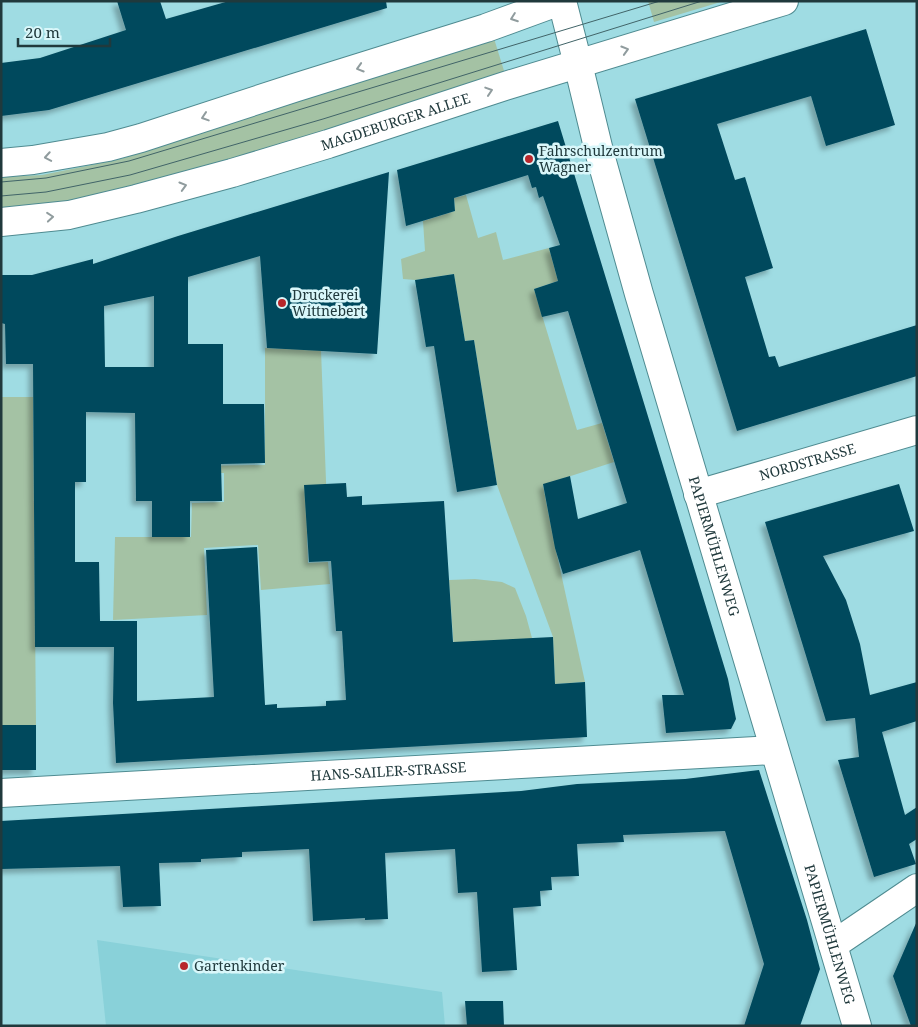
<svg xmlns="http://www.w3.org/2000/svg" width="918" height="1027" font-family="'Noto Serif',serif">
  <defs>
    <filter id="shadow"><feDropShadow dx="-4.5" dy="4.5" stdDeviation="2.5" flood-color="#0004"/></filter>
  </defs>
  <rect width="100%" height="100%" fill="#9fdce3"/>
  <path fill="#89d1d9" d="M 97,940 L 442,992 L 445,1026 L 106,1026 Z"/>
  <path fill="#a4c2a4" d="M 648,1 L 724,1 L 654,22 Z
    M 492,32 L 505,74 L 132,198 L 1,218 L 1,177 L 42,175 L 121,159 Z
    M 466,195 L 478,238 L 496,232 L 503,260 L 549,248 L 558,281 L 534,289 L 577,430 L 602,423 L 614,462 L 543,485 C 555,551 571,616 585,682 L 555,684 L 553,637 L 497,485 L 474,340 L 465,341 L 454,274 L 415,280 L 403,279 L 401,259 L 425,251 L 423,221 L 455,211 L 454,198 Z
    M 265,348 L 321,350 L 328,533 L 307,534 L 308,563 L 328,562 L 330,584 L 261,590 L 258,545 L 204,548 L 207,615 L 113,620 L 115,537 L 191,537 L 192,503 L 224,502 L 224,473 L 192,473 L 192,466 L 265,465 Z
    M 1,397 L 33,397 L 36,725 L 1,725 Z
    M 475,579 L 502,582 L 515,588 L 526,616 L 532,638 L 455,665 L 449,580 Z"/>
  <path fill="#04495d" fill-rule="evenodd" filter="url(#shadow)" d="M 117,1 L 160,1 L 166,19 L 229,1 L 386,1 L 387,8 L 49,110 L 1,116 L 1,63 L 40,58 L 126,30 Z
    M 866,29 L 895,125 L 826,146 L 811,96 L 717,124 L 735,180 L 745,177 L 773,268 L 745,277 L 769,357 L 775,356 L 779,367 L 917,325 L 917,376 L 737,431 L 635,99 Z
    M 558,121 L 728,679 L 736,719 L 731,729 L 666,733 L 662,695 L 684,695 L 640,550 L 563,574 L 555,548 L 543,484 L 570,476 L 578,519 L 627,503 L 568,311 L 542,317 L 534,289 L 558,281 L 549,248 L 560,245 L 543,196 L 539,198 L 536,187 L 532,188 L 528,175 L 454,198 L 455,211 L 406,226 L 397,170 Z
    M 389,172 L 377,354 L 267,348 L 260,256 L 188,277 L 188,344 L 223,344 L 223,404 L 264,404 L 265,463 L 221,464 L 222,501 L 190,501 L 190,537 L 152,537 L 152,501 L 136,501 L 135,413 L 86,412 L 86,482 L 75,482 L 75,562 L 99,562 L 100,621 L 137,621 L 137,701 L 214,697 L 206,550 L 257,547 L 265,705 L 277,704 L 277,708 L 326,706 L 326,701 L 346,700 L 342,631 L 336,631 L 331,561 L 309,562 L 304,485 L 346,483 L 347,497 L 362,496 L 362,505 L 444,501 L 453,642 L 553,637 L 555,684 L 585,682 L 587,737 L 116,763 L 113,703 L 114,647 L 35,647 L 33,364 L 6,364 L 5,324 L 1,323 L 1,275 L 32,275 L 93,259 L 93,264 L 178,236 ZM 154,296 L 154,367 L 105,367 L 104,306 Z
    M 454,274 L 465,341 L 474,340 L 497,485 L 457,492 L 434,346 L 426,347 L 415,280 Z
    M 899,484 L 914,531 L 823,556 L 846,600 L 860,644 L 870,695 L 917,682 L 917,721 L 882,732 L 905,815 L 917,807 L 917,839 L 909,844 L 916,864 L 874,877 L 838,760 L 859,757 L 855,718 L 826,721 L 765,522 Z
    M 1,725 L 36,725 L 36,770 L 1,770 Z
    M 759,770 L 807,920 L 820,969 L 800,1026 L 744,1026 L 764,964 L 725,831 L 623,835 L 624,842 L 577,844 L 579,876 L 551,877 L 552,890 L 540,891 L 541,906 L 513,908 L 517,970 L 482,972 L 477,892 L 458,893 L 455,849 L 385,853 L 388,919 L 365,920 L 365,918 L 313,921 L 309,849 L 242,852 L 242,857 L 201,859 L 201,862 L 159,863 L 161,906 L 123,907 L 120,866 L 1,869 L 1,821 L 521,791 L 577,784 L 685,779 Z
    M 917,921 L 917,1026 L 911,1026 L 893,976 Z
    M 465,1001 L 503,1001 L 504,1026 L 467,1026 Z"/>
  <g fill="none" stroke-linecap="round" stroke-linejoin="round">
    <defs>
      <g id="minor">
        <path id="s1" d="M 578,64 L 599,151 L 639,294 L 857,1026"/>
        <path id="s2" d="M 698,494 L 917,430"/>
        <path id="s3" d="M 1,793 L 774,750"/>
        <path d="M 833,945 L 917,888"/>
      </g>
      <path id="tertiary" d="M 562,1 L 578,64"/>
      <g id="secondary">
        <path d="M 1,163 L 33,160 L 108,147 L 141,138 L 294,88 L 486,28 L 560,1"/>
        <path id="s4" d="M 1,222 L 69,215 L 136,199 L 232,173 L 328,144 L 505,86 L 784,1"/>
      </g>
    </defs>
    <use href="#minor" stroke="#4f8b91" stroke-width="30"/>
    <use href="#tertiary" stroke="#4f8b91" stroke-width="30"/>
    <use href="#secondary" stroke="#4f8b91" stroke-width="30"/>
    <use href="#minor" stroke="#fff" stroke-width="28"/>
    <use href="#tertiary" stroke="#fff" stroke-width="28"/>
    <use href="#secondary" stroke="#fff" stroke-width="28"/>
    <path stroke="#416468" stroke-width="1" d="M 1,182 L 46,178 L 129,161 L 660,1
      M 1,196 L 46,192 L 130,175 L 323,119 L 702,1"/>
  </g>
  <defs><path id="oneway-chevron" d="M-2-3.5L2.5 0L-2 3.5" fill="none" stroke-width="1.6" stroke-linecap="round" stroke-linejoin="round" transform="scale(1.25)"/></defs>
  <g stroke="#909c9e">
    <use href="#oneway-chevron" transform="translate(514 18) rotate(160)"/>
    <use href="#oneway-chevron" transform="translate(625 50) rotate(-17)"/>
    <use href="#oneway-chevron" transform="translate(360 68) rotate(163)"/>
    <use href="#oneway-chevron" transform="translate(489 91) rotate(-18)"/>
    <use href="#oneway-chevron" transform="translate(205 117) rotate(162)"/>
    <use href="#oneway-chevron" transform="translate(48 157) rotate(170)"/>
    <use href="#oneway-chevron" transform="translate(183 186) rotate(-16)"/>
    <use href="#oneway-chevron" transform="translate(50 217) rotate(-5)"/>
  </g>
  <g fill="#b7272c" stroke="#d9f7fa" stroke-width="2">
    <circle cx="529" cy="159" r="5"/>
    <circle cx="282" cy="303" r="5"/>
    <circle cx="184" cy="966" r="5"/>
  </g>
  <g text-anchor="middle" stroke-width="5" stroke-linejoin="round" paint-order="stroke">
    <g font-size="14" fill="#20393c" stroke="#d9f7fa">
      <text dy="5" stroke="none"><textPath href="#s4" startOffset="408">MAGDEBURGER ALLEE</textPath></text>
      <text dy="5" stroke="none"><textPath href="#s2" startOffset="114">NORDSTRASSE</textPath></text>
      <text dy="5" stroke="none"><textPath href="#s1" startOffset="501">PAPIERMÜHLENWEG</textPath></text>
      <text dy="5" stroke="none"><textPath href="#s3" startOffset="388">HANS-SAILER-STRASSE</textPath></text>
      <text dy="5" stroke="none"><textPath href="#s1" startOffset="906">PAPIERMÜHLENWEG</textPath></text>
    </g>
    <g font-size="14" fill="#20393c" stroke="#d9f7fa" text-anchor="start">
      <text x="539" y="156">Fahrschulzentrum<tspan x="539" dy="16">Wagner</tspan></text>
      <text x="292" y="300">Druckerei<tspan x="292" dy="16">Wittnebert</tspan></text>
      <text x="194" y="971">Gartenkinder</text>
    </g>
  </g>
  <rect width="918" height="1027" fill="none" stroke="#20393c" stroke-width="5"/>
  <path d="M18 38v8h92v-8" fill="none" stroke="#20393c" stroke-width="2.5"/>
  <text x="25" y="38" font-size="15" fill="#20393c" stroke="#d9f7fa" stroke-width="4" paint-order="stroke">20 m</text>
</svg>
